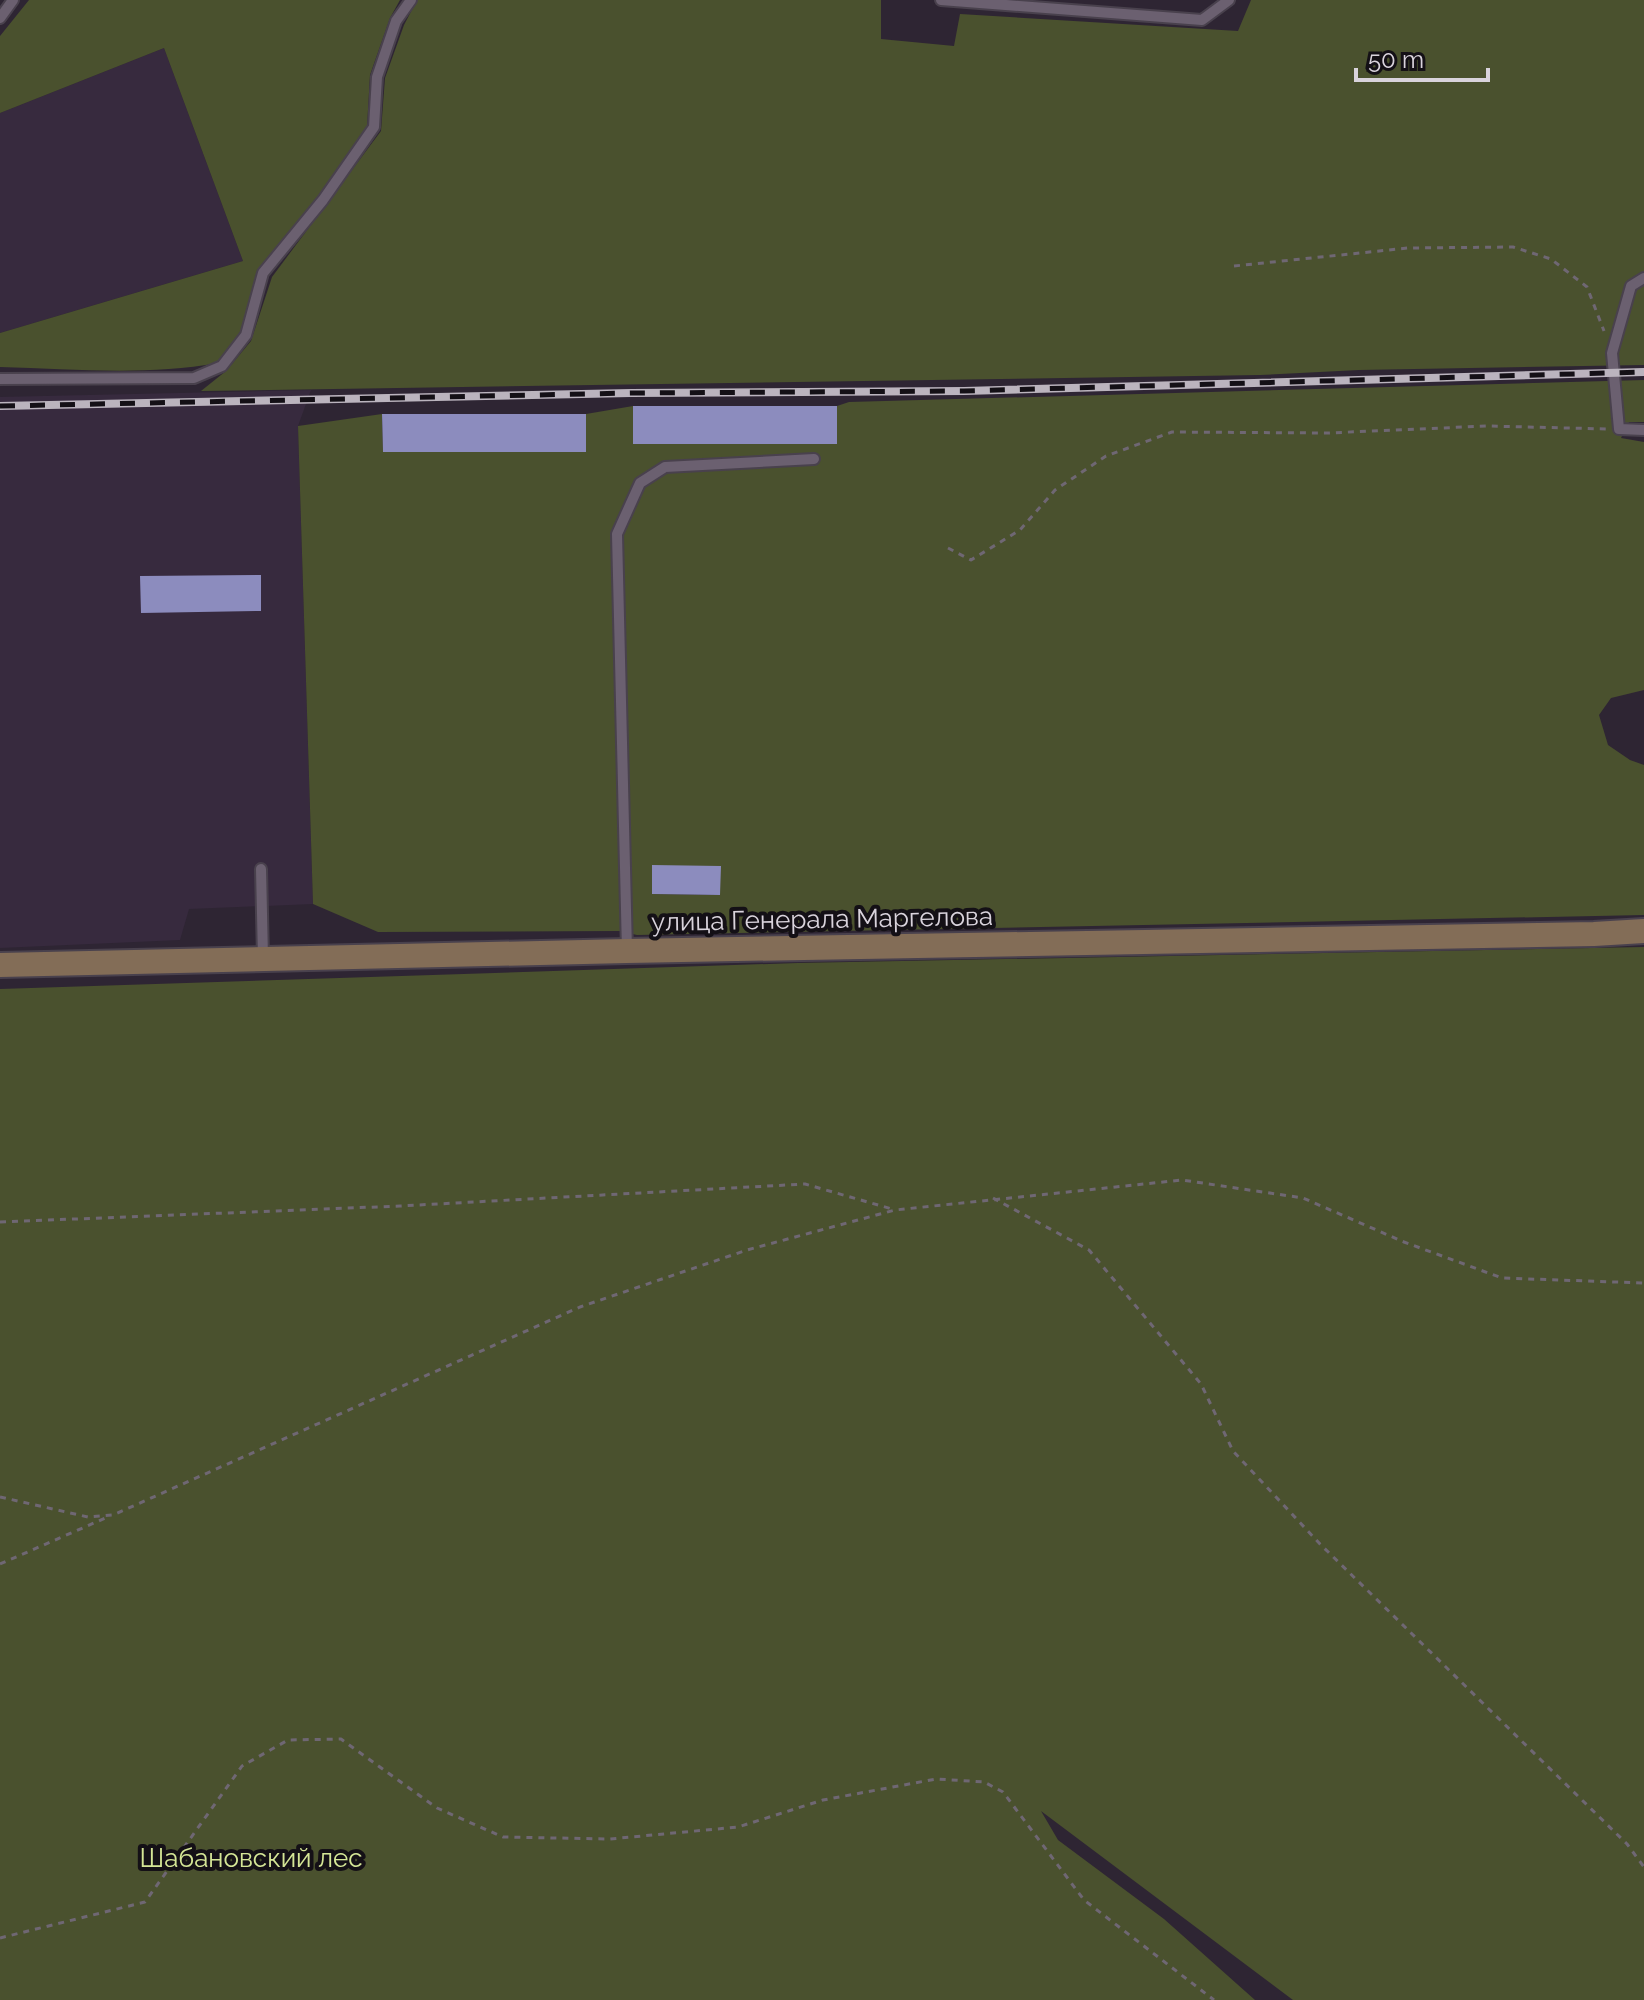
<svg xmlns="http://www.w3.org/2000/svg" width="1644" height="2000" font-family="Raleway,sans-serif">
  <rect width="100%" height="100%" fill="#2e2533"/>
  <path fill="#372a3e" d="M 164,48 L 243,261 L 0,333 L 0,113 Z
    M 311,390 L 298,426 L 313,904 L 189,909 L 180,940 L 0,948 L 0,397 Z"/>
  <path fill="#4a512e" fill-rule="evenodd" d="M 29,0 L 400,0 L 390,18 L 370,75 L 367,128 L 320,196 L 258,273 L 241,331 L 218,363 C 146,376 73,369 0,367 L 0,333 L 243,261 L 164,48 L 0,113 L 0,36 Z
    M 417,0 L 881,0 L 881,39 L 954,46 L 960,14 L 1238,31 L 1251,0 L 1644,0 L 1644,365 L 1359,370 L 1260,375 L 201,391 L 226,371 L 251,341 L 272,277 L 381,131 L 385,78 L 404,25 Z
    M 1644,380 L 1644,422 L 1629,422 L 1621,438 L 1644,442 L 1644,690 L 1611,698 L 1599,715 L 1608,745 L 1630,760 L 1644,765 L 1644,915 L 637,935 L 620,931 L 378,932 L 313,904 L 298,426 L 382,414 L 383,452 L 586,452 L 586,414 L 633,406 L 837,406 L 849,402 ZM 652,866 L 720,866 L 720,895 L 652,894 Z
    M 1644,947 L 1644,2000 L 1293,2000 L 1041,1811 L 1058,1840 L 1164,1919 L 1255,2000 L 0,2000 L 0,989 L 798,963 Z"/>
  <path fill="#8c8cbe" d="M 633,406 L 837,406 L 837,444 L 633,444 Z
    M 382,414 L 586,414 L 586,452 L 383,452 Z
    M 261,575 L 261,611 L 141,613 L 140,576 Z
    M 652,865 L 721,866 L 720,895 L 652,894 Z"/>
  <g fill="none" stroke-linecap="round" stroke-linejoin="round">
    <defs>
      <path id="lane" d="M 941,0 L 1202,20 L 1229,0
        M 0,18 L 13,0
        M 1644,278 L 1631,286 L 1612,353 L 1619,429 L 1644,430
        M 0,379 L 194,378 L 222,366 L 246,335 L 263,273 L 323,200 L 374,127 L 377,77 L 396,21 L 411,0
        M 261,869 L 263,958
        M 627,951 L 617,534 L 640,483 L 665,467 L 814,459"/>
      <path id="secondary" d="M 0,965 L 627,951 L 1594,934 L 1644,931"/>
    </defs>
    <use href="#lane" stroke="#49414d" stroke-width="14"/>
    <use href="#secondary" stroke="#49414d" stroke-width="28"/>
    <path stroke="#6f6773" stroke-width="3" stroke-dasharray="6 6" stroke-linecap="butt" d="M 1234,266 L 1408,248 L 1513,247 L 1551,259 L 1587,287 L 1604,331
      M 948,548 L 971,560 L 1020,530 L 1055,490 L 1106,456 L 1172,432 L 1328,433 L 1487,426 L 1607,429
      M 993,1198 L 1089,1250 L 1201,1384 L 1233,1451 L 1320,1544 L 1627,1844 L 1644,1867
      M 0,1222 L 400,1206 L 805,1184 L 892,1209
      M 0,1497 L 88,1517 L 113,1515 L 580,1307 L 747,1250 L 895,1210 L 1182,1180 L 1303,1198 L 1404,1242 L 1502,1278 L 1644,1283
      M 0,1564 L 110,1516
      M 0,1938 L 145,1902 L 242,1766 L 288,1740 L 341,1739 L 437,1808 L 503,1837 L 610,1839 L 738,1827 L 823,1800 L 936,1779 L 984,1782 L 1003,1792 L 1084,1900 L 1214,2000"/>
    <use href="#lane" stroke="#6b6070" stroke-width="10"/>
    <use href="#secondary" stroke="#836d57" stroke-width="24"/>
    <defs>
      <path id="rail" d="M 0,406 L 631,393 L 964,391 L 1644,372"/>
    </defs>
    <use href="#rail" stroke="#bbb4be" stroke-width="8"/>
    <use href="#rail" stroke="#141016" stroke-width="5" stroke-dasharray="15" stroke-linecap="butt"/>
  </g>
  <g text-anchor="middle" stroke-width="8" stroke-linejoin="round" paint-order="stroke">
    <g font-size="26" fill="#d9d3dc" stroke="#141016">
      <text transform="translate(822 919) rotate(-1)" y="9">улица Генерала Маргелова</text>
    </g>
    <g font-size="26" fill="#d5e696" stroke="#141016">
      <text x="251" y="1867">Шабановский лес</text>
    </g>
  </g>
  <path d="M1356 68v12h132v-12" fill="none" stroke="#d9d3dc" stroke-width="4"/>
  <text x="1368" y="68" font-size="24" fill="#d9d3dc" stroke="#141016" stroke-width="6" paint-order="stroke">50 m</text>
</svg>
